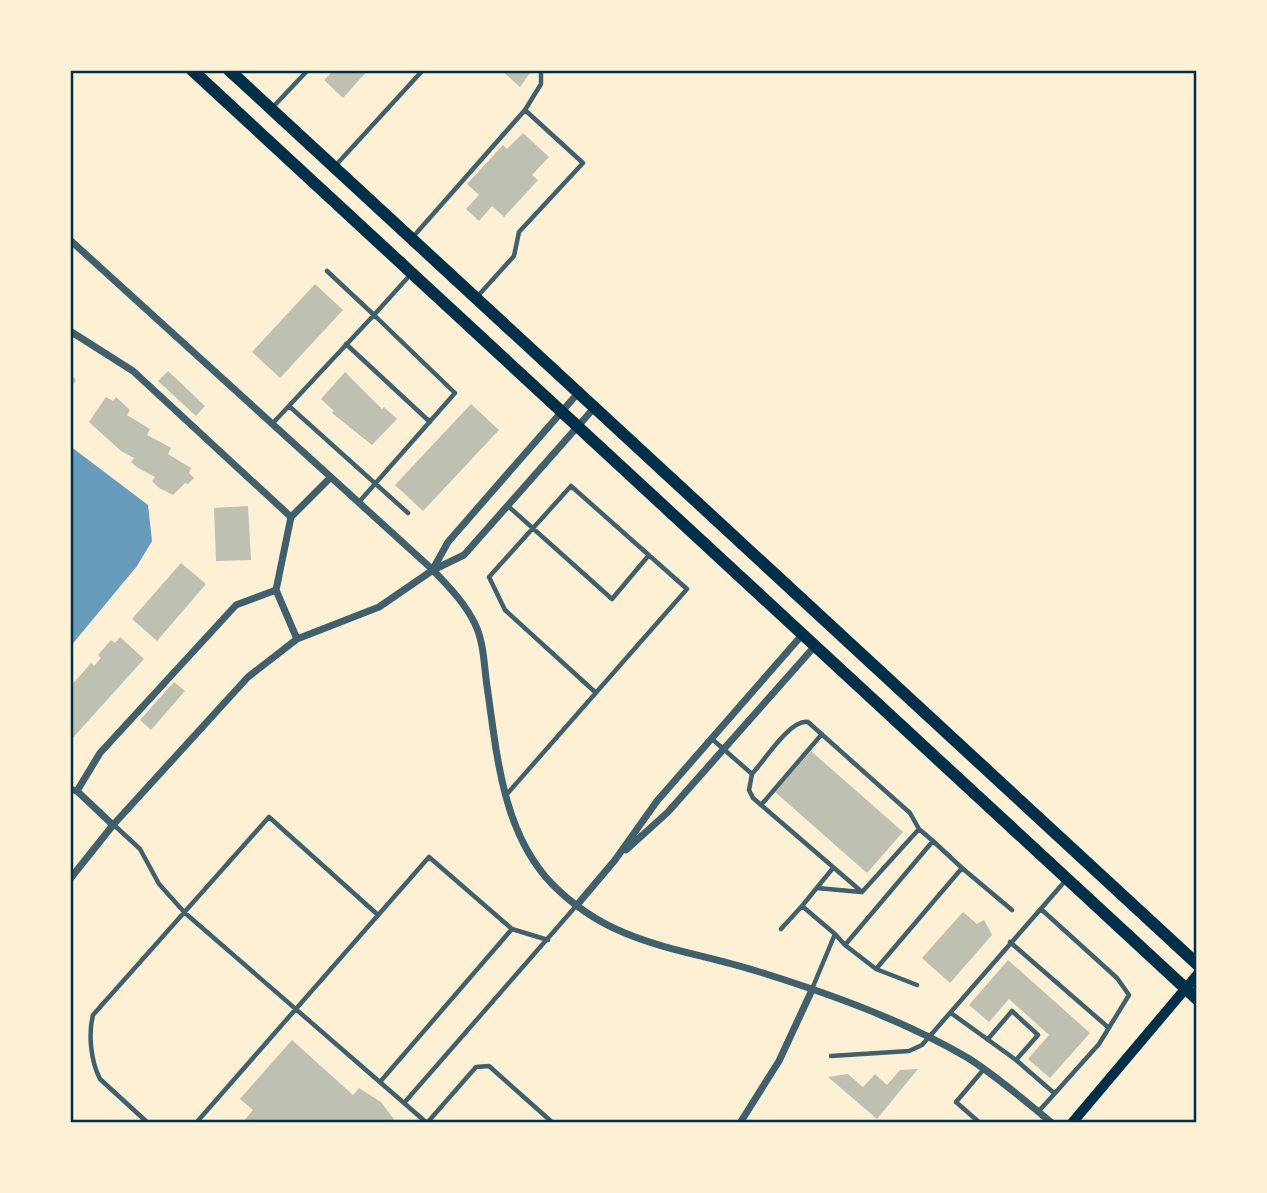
<svg xmlns="http://www.w3.org/2000/svg" width="1267" height="1193" font-family="Karla,sans-serif">
  <rect width="100%" height="100%" fill="#fdf0d5"/>
  <path fill="#669bbc" d="M 70,446 L 148,505 L 152,541 L 137,566 L 70,647 Z"/>
  <path fill="#bec0b2" d="M 334,70 L 368,70 L 343,98 L 324,80 Z
    M 501,70 L 532,70 L 520,87 Z
    M 523,133 L 549,157 L 532,175 L 538,180 L 504,217 L 492,206 L 479,221 L 466,209 L 479,195 L 467,184 L 503,145 L 507,149 Z
    M 315,284 L 343,310 L 280,378 L 252,352 Z
    M 168,371 L 205,406 L 196,416 L 158,381 Z
    M 345,372 L 382,409 L 384,407 L 397,419 L 372,445 L 332,413 L 334,411 L 321,399 Z
    M 70,373 L 76,380 L 70,389 Z
    M 106,397 L 113,401 L 116,397 L 130,410 L 127,415 L 150,429 L 147,435 L 166,445 L 171,448 L 168,454 L 191,468 L 189,473 L 194,478 L 188,484 L 185,483 L 173,495 L 159,488 L 152,481 L 155,477 L 138,468 L 131,462 L 134,458 L 121,451 L 89,422 Z
    M 471,404 L 499,430 L 423,511 L 395,485 Z
    M 248,506 L 251,560 L 216,561 L 214,508 Z
    M 181,563 L 206,584 L 157,641 L 132,619 Z
    M 120,637 L 144,659 L 70,741 L 70,687 L 91,663 L 94,666 L 101,658 L 98,655 L 111,640 L 115,643 Z
    M 174,682 L 185,691 L 151,730 L 140,720 Z
    M 811,751 L 903,832 L 867,873 L 775,792 Z
    M 963,912 L 977,924 L 984,920 L 992,935 L 950,983 L 922,958 Z
    M 1008,960 L 1090,1033 L 1050,1078 L 1028,1059 L 1049,1035 L 1009,999 L 989,1022 L 969,1005 Z
    M 292,1040 L 353,1095 L 359,1088 L 381,1102 L 396,1122 L 242,1123 L 253,1110 L 240,1099 Z
    M 918,1069 L 877,1119 L 828,1077 L 848,1074 L 863,1087 L 875,1074 L 887,1085 L 900,1070 Z"/>
  <g fill="none" stroke-linecap="round" stroke-linejoin="round">
    <path stroke="#3f606c" stroke-width="4.5" d="M 272,108 L 308,70
      M 525,110 L 541,84 L 541,70
      M 336,165 L 423,70
      M 412,238 L 525,110 L 583,163 L 519,232 L 514,256 L 476,298
      M 327,271 L 374,315 L 411,274
      M 346,344 L 430,422
      M 289,406 L 408,513
      M 272,424 L 374,315 L 455,393 L 359,502
      M 508,506 L 612,599 L 649,555
      M 712,739 L 752,774 C 764,761 790,719 808,722 L 910,813 L 919,829 L 933,841
      M 752,774 L 749,790 L 753,798 L 862,892
      M 507,794 L 687,589 L 571,486 L 489,577 L 505,610 L 595,692
      M 761,805 L 822,734
      M 114,825 L 140,849 L 159,884 L 185,913 L 404,1103 L 576,906
      M 962,868 L 1012,910
      M 817,888 L 861,892
      M 862,892 L 919,829
      M 512,929 L 548,940
      M 781,929 L 802,906
      M 835,934 L 845,945 L 933,841 L 962,868 L 876,969 L 845,945
      M 1010,942 L 1109,1028
      M 876,969 L 917,985
      M 812,989 L 835,934 L 802,906 L 833,868
      M 951,1013 L 1016,1060 L 1054,1093
      M 988,1039 L 1012,1011 L 1038,1035 L 1016,1060
      M 831,1056 L 909,1051 L 922,1045 L 1066,880
      M 404,1103 L 427,1123 L 476,1067 L 489,1066 L 553,1123
      M 1039,1111 L 1099,1044 L 1129,995 L 1117,978 L 1042,910
      M 148,1123 L 100,1079 C 91,1062 88,1034 93,1015 L 269,817 L 378,915
      M 196,1123 L 429,857 L 512,929 L 380,1082
      M 980,1123 L 956,1102 L 984,1069"/>
    <path stroke="#3f606c" stroke-width="7" d="M 70,240 L 433,570 C 449,587 465,603 475,624 C 484,642 484,666 487,686 C 497,754 502,832 552,884 C 615,948 684,947 763,973 C 833,995 905,1021 968,1058 C 998,1077 1025,1101 1052,1123
      M 70,331 L 133,371 L 291,517
      M 433,569 L 448,542 L 578,393
      M 297,639 L 276,590 L 291,517 L 330,478
      M 70,789 L 77,791 L 113,825
      M 77,791 L 100,753 L 236,605 L 276,590
      M 626,850 L 668,812 L 814,647
      M 70,879 L 113,825 L 248,677 L 297,639 L 379,607 L 433,570 L 464,555 L 594,408
      M 577,905 L 615,860 L 657,801 L 802,635
      M 70,1123 L 71,1123
      M 740,1123 L 779,1061 L 812,990"/>
    <path stroke="#003049" stroke-width="10" d="M 1072,1123 L 1197,975"/>
    <path stroke="#003049" stroke-width="12" d="M 192,70 L 1197,999
      M 229,70 L 1197,964"/>
  </g>
  <rect width="1267" height="1193" fill="none" stroke="#fdf0d5" stroke-width="144"/>
  <rect x="72" y="72" width="1123" height="1049" fill="none" stroke="#003049" stroke-width="2.5"/>
</svg>
